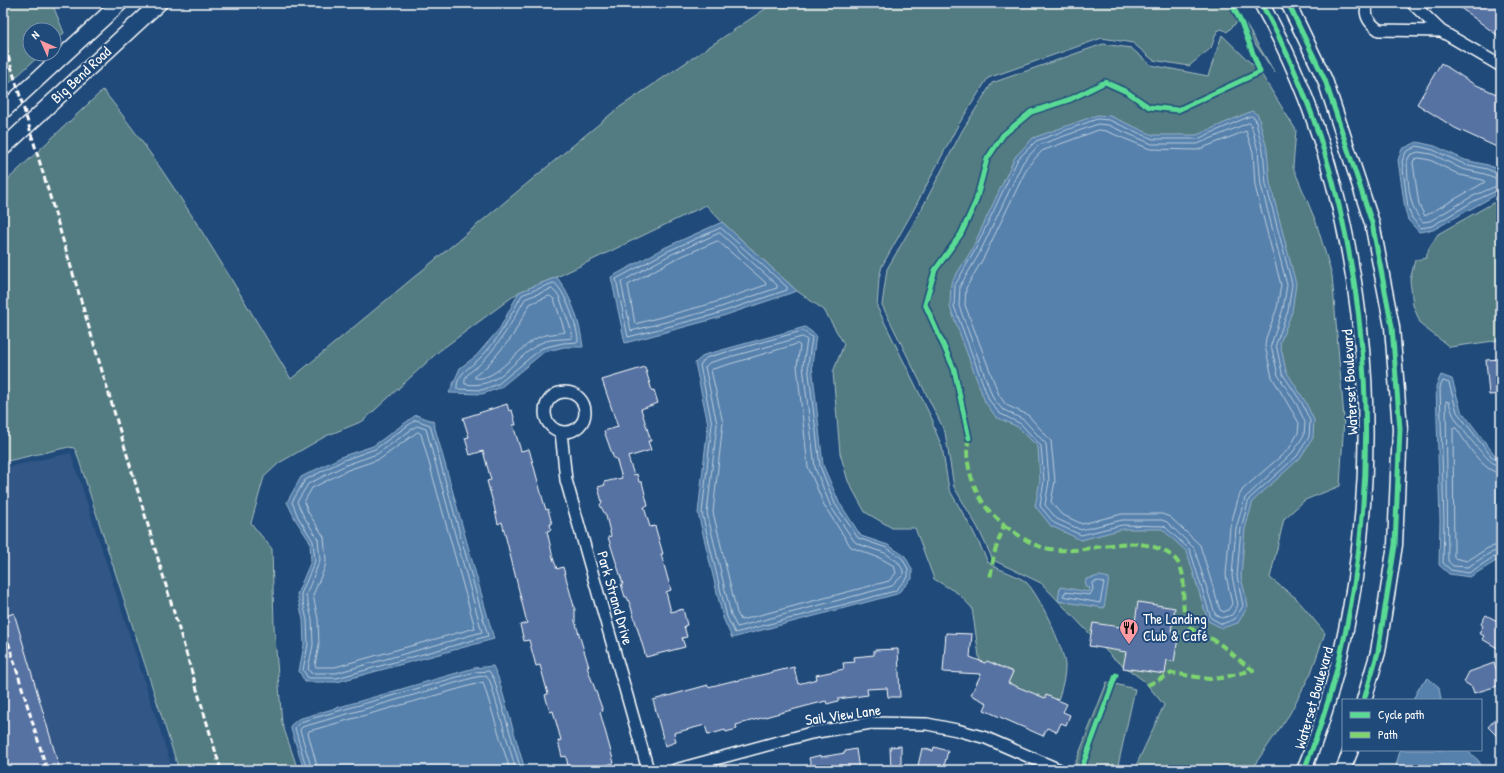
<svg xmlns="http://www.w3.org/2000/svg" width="1504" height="773" font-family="'Patrick Hand',sans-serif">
  <rect width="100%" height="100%" fill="#1f4a7a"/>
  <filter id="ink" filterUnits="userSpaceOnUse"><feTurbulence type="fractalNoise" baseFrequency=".025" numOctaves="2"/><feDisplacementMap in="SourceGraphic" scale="8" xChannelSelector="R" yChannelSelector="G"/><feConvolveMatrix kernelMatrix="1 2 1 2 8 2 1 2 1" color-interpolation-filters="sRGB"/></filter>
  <g filter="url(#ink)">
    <path fill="#305686" d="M 71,453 L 173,770 L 3,770 L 3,468 Z"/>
    <path fill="#527b82" stroke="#a8bdc0" d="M 3,3 L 52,3 L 64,33 L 54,42 L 54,30 L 30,30 L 30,54 L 41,54 L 3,89 Z
      M 774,3 L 1233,3 L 1275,73 L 1239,20 L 1227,32 L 1222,29 L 1217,31 L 1211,48 L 1189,66 L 1153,60 L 1133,43 L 1102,38 L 988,78 L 957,127 L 913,211 L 882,266 L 879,278 L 877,307 L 933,421 L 933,425 L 942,447 L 949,489 L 973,531 L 988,562 L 991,565 C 1000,570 1020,576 1027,583 C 1039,595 1064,648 1065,665 C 1066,682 1054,711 1049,727 L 981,670 L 972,608 L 959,594 L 934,579 L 915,528 L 892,528 L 865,512 L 848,481 L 840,453 L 833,372 L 844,344 L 824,310 L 797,291 L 722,222 L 706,205 L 557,277 L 519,292 L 438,352 L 363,421 L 326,436 L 279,463 L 264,477 L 251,523 L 272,549 L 274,626 L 282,723 L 298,770 L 179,770 L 76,451 L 74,448 L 69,447 L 3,462 L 3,184 L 103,90 C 175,180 232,281 291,379 L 617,109 Z
      M 1222,35 L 1260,72 L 1296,130 L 1293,167 L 1316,222 L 1332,275 L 1344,418 L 1340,486 L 1305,500 L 1284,519 L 1270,578 L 1296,598 L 1325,633 L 1311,673 L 1289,715 L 1251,770 L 1134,770 L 1164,705 L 1144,681 L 1113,658 L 1041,583 L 993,560 L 978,528 L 954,487 L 945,432 L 882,305 L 887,269 L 919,214 L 962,131 L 992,83 L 1103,44 L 1131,48 L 1151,65 L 1208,76 Z
      M 1493,203 L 1501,205 L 1501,340 L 1450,347 L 1421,325 L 1413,305 L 1410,280 L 1415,260 L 1426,258 L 1429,248 L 1438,234 Z
      M 1107,682 L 1135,689 L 1117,770 L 1089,770 L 1075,764 Z"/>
    <path fill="#5681ac" stroke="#9ab3cd" d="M 1252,111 L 1258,115 L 1267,149 L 1270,183 L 1296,284 L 1292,312 L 1280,343 L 1286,371 L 1305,401 L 1314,420 L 1313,438 L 1300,458 L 1253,501 L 1245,529 L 1241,577 L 1248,606 L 1238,623 L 1222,628 L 1208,621 L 1187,552 L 1162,529 L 1123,529 L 1081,540 L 1051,526 L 1035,506 L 1040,481 L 1038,447 L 1018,427 L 996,417 L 985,402 L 950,307 L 951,283 L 971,251 L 1015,157 L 1033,138 L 1097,115 L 1110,116 L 1153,135 L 1197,135 Z
      M 1417,142 L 1435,146 L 1465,160 L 1488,165 L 1501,171 L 1501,192 L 1433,230 L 1419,232 L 1408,220 L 1405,209 L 1398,160 L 1402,149 Z
      M 722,222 L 797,291 L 714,319 L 625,343 L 611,277 L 666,247 Z
      M 557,277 C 572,298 580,322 583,347 L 564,347 L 544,352 L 500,388 L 482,394 L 449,393 L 460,368 L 476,356 L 500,328 L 519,292 Z
      M 805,327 L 816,335 L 812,365 L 823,465 L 839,502 L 861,536 L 888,545 L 905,556 L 912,569 L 912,579 L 897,594 L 732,638 L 723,618 L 698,513 L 708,424 L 695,363 L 704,355 Z
      M 1441,375 L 1452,379 L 1461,410 L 1494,454 L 1501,460 L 1501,558 L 1470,577 L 1449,574 L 1439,565 L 1440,521 L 1436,386 Z
      M 416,415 L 433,421 L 494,639 L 337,682 L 305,682 L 299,671 L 304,645 L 303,620 L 297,594 L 311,561 L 310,542 L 295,519 L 287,502 L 301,477 L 343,456 L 373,446 Z
      M 1100,576 L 1109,578 L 1104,608 L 1058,601 L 1060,587 L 1089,592 L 1090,588 L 1085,587 L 1086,579 Z
      M 493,666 L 498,677 L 525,770 L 304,770 L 290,726 L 298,719 L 474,668 Z
      M 1428,678 L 1439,687 L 1441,700 L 1413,700 L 1419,687 Z
      M 1400,750 L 1466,750 L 1478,760 L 1484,770 L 1395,770 Z"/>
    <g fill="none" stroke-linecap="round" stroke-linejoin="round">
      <path stroke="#bbcdde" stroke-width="1" d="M 1251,116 L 1255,118 L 1263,150 L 1266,184 L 1292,284 L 1288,311 L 1276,344 L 1282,373 L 1302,403 L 1310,421 L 1309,437 L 1297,456 L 1249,499 L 1241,528 L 1237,576 L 1243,606 L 1235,619 L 1222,624 L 1211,618 L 1190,550 L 1164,526 L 1122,525 L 1081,535 L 1054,523 L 1040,506 L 1044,481 L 1041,446 L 1021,424 L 999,413 L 989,400 L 954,306 L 955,285 L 974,252 L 1018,159 L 1036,141 L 1097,119 L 1109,120 L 1153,139 L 1197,139 Z
        M 1249,123 L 1251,124 L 1258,151 L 1261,185 L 1287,285 L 1283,309 L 1271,345 L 1278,375 L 1297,405 L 1305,422 L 1304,435 L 1293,452 L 1245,498 L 1236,528 L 1232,576 L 1238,605 L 1232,615 L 1222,618 L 1215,614 L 1194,548 L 1167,522 L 1162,520 L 1122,520 L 1081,530 L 1057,519 L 1045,505 L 1049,481 L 1046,444 L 1024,420 L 1002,409 L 993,398 L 959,306 L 960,286 L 979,254 L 1023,162 L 1039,145 L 1098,124 L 1108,125 L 1152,144 L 1197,144 Z
        M 1099,130 L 1106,131 L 1150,149 L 1197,150 L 1246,131 L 1253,152 L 1255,186 L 1281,285 L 1277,308 L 1266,338 L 1265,346 L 1272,377 L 1299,423 L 1298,433 L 1289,449 L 1243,489 L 1239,496 L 1230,527 L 1226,575 L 1232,604 L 1228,610 L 1224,612 L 1220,610 L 1200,545 L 1170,517 L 1162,514 L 1122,514 L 1082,524 L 1061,514 L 1051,502 L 1055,481 L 1051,441 L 1028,415 L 1006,405 L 999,395 L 965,305 L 966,288 L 984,257 L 1028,166 L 1042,151 Z
        M 1419,158 L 1430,160 L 1460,175 L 1483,180 L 1485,182 L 1425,216 L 1419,205 L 1413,163 L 1414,160 Z
        M 1501,175 L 1487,169 L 1464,164 L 1433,150 L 1417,146 L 1406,152 L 1402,161 L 1408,208 L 1412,218 L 1421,228 L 1432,226 L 1474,201 L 1501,189
        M 1501,180 L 1485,174 L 1462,169 L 1432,154 L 1418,152 L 1410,155 L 1407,161 C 1408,180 1408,209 1423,222 L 1430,221 L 1471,197 L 1501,184
        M 721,228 L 787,287 L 787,290 L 713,315 L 628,337 L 616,279 L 668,251 Z
        M 720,233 L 777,285 L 777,288 L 712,310 L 631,331 L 621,282 L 670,255 Z
        M 718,241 L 765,282 L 766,285 L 710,304 L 635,324 L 628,285 L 673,260 Z
        M 554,283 C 564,287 579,331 578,342 L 563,343 L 542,348 L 498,384 L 482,390 L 457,389 C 456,375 469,368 478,360 C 498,342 509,318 522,295 Z
        M 552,289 L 559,296 L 572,332 L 572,338 C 562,340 548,338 539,344 C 513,359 499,390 465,384 C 463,373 477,369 483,361 C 501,342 512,322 525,299 Z
        M 550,296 L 554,299 L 565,332 C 556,334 545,334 537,338 C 519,347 496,382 475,378 L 475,376 L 487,366 L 512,337 L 530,304 Z
        M 803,331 L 812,337 L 808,365 L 820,466 L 835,504 L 858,538 L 887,548 L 902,558 L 908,569 L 908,577 L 895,591 L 735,633 L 727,617 L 702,513 L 712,424 L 700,365 L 706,358 Z
        M 803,337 L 807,340 L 803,366 L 815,468 L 831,507 L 854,541 L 858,544 L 885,553 L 898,562 L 903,570 L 903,575 L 892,586 L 737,627 L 731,615 L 707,513 L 717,424 L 705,367 L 709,363 Z
        M 798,344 L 800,346 L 797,366 L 808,467 L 825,507 L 851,547 L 882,559 L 894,566 L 896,573 L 889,581 L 741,620 L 737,613 L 713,512 L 723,423 L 711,370 Z
        M 416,420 L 430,425 L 488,636 L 337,678 L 308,678 L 303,670 L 308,645 L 307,620 L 301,594 L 315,561 L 313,541 L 298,517 L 292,502 L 305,480 L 344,460 L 375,449 Z
        M 417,426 L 426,429 L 482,632 L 336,673 L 311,673 L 308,669 L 313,645 L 312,619 L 306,595 L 320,560 L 318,539 L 303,515 L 297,502 L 308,484 L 346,465 L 377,454 Z
        M 418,432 L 421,434 L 475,628 L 335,667 L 316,667 L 315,665 L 319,645 L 318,619 L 313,595 L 325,567 L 326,560 L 324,537 L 308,512 L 304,502 L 312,488 L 348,470 L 380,459 Z
        M 1501,462 L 1491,456 L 1457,412 L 1449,383 L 1443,381 L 1440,387 L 1444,521 L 1443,563 L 1451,570 L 1469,573 L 1492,558 L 1501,555
        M 1501,467 C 1490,467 1458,425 1453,414 C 1451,410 1450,405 1449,402 L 1446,401 L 1448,561 L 1453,566 L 1468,567 L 1490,553 L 1501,550
        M 1501,473 C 1483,473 1466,442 1456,428 L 1453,428 L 1454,558 L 1467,561 L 1488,548 L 1501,544
        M 1100,581 L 1104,583 L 1100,603 L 1063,596 L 1065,592 L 1090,595 L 1093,589 L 1092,583 Z
        M 307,770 L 295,728 L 300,722 L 475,672 L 489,671 L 494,679 L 521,770
        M 312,770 L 300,730 L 302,727 L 476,677 L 486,676 L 490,681 L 516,770
        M 318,770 L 308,733 L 309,731 L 483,682 L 510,770"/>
    </g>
    <path fill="#5772a2" stroke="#fff" d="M 1454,3 L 1501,3 L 1501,38 Z
      M 1441,63 L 1472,83 L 1501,96 L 1501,149 L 1455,128 L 1417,104 Z
      M 1501,359 L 1501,394 L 1489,395 L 1486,360 Z
      M 645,367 L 652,391 L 654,390 L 658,403 L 641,409 L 651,441 L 648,441 L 651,450 L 628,457 L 634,475 L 637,474 L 639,482 L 642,482 L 648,506 L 644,507 L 650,527 L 655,526 L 663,554 L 661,554 L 671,590 L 666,592 L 671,612 L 683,609 L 687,625 L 684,626 L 687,637 L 682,638 L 685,647 L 646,657 L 631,607 L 627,597 L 625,597 L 621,584 L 623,584 L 608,537 L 611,536 L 606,516 L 600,505 L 602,502 L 598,487 L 605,485 L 604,482 L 622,478 L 616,458 L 614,459 L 604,431 L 618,427 L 602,380 Z
      M 507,404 L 509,411 L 512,410 L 516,425 L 513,425 L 521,451 L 529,449 L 543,500 L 546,510 L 548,509 L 552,524 L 550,524 L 551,530 L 547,531 L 553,558 L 557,569 L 563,567 L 575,610 L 575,621 L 589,667 L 587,667 L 603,711 L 600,712 L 614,763 L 587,770 L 574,770 L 573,765 L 568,766 L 566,756 L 562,757 L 558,741 L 561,740 L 553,711 L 550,712 L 545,695 L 548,694 L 540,665 L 536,666 L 529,640 L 524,641 L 520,625 L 527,623 L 502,522 L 498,524 L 494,506 L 487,481 L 491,480 L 483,451 L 470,455 L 465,438 L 469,437 L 463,418 Z
      M 1138,602 L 1175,608 L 1171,631 L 1179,632 L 1174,662 L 1167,660 L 1165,674 L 1123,668 L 1126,652 L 1089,646 L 1093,623 L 1134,629 Z
      M 14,613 L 60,770 L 3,770 L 3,617 Z
      M 1486,615 L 1501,623 L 1501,650 L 1482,639 L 1484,636 L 1479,633 L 1483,626 L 1481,624 Z
      M 946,633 L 972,634 L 970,657 L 985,663 L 987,661 L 1013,672 L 1008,683 L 1045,698 L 1046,695 L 1067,704 L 1063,712 L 1070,715 L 1066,725 L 1061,723 L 1057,732 L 1047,728 L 1043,736 L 984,710 L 987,703 L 971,695 L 981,674 L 943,672 Z
      M 898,649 L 900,697 L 888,697 L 887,688 L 867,689 L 868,695 L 838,699 L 838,701 L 827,704 L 826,701 L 776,714 L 736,725 L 737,729 L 726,732 L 725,730 L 708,735 L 705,725 L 674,733 L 676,742 L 665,746 L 653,700 L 708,685 L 708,687 L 736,680 L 736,681 L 794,667 L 798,684 L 817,679 L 816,675 L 844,669 L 843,663 L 855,662 L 854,657 L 874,655 L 874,650 Z
      M 1494,663 L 1498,674 L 1501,673 L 1501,685 L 1474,693 L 1472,687 L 1464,682 L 1469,672 Z
      M 1501,713 L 1501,740 L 1488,727 Z
      M 901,746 L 901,770 L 891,770 L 890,747 Z
      M 934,747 L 948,751 L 943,770 L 917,770 L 922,748 L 933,751 Z
      M 856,749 L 859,770 L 812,770 L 809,758 L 821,755 L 821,757 L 845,753 L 845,751 Z"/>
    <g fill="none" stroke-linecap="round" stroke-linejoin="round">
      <defs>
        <path id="minor" d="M 1368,3 C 1363,15 1369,23 1379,30 L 1441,31
          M 1412,3 L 1441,31 L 1501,66
          M545 412a20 20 0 1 1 40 0a20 20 0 1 1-40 0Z
          M 561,432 L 566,480 L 648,770
          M 675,770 L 811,733 L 871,723 L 927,724 L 957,730 L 986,738 L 1060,770"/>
        <path id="tertiary" d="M 1261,3 C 1385,223 1398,537 1304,770
          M 1288,3 L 1325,80 L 1372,223 L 1392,327 L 1400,429 L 1395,545 L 1378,652 L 1364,700
          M 1343,770 L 1351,750"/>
        <path id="secondary" d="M 3,111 L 120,3
          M 3,148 L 159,3"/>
      </defs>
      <use href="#minor" stroke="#fff" stroke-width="14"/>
      <use href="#tertiary" stroke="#fff" stroke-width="17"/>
      <use href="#secondary" stroke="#fff" stroke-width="18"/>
      <use href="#minor" stroke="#1f4a7a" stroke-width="11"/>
      <use href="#tertiary" stroke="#1f4a7a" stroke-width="14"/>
      <use href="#secondary" stroke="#1f4a7a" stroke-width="15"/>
      <path stroke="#fff" stroke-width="3" stroke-dasharray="6 3" stroke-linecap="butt" d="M 3,39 L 221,770
        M 3,625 L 47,770"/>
      <path stroke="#7fd670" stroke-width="4" stroke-dasharray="8 4" stroke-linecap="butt" d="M 969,438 C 963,460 973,489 986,507 C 991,514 998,519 1004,525 L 994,554 L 990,579
        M 1004,525 C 1018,535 1032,546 1050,549 C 1089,556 1125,532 1164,551 C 1197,567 1175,600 1188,625 C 1193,633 1206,636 1214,640 C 1228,649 1239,661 1253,670 L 1221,678 L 1209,679 L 1172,673 L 1148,685"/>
      <defs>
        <path id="cycleway" d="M 1261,3 C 1385,223 1398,537 1304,770
          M 1288,3 L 1325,80 L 1372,223 L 1392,327 L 1400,429 L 1395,545 L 1378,652 L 1364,700
          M 969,438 L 954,369 L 925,304 L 935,270 L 961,234 L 976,201 L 987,159 L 1003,135 L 1031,112 L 1071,99 L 1105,82 L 1127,92 L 1149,107 L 1178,110 L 1260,72 L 1241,22 L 1231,3
          M 1081,770 L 1116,675"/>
      </defs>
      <use href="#cycleway" stroke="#1f4a7a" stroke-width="8"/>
      <use href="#cycleway" stroke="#5adb95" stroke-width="5"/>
    </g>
  </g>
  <defs>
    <symbol id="restaurant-pin" viewBox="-11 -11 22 30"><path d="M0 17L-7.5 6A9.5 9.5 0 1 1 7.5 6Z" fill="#ff9aa2" stroke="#1f4a7a"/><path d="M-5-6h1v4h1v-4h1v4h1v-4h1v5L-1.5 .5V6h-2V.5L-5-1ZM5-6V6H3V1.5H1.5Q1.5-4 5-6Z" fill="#111"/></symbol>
  </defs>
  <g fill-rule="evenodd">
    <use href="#restaurant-pin" x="1118" y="617" width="22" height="30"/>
  </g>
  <g text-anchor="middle" stroke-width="4" stroke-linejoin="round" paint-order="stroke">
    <g font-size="15" fill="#fff" stroke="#1f4a7a">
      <text transform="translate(81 75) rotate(-43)" y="5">Big Bend Road</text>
      <text transform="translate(1350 382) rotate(-93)" y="5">Waterset Boulevard</text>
      <text transform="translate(615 598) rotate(74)" y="5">Park Strand Drive</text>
      <text transform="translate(1314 698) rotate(-74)" y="5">Waterset Boulevard</text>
      <text transform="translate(843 715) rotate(-8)" y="5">Sail View Lane</text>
    </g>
    <g font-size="15" fill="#fff" stroke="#1f4a7a" text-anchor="start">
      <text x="1143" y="624">The Landing<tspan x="1143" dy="17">Club &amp; Café</tspan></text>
    </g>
  </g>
  <rect width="1504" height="773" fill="none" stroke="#1f4a7a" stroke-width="16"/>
  <rect x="8" y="8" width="1488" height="757" fill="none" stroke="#fff" stroke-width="1.5" filter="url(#ink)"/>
  <rect x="1342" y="699" width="140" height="52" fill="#1f4a7a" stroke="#7992af"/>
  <rect x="1350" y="712" width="20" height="6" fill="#5adb95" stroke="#7992af"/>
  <text x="1378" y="719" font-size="12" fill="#ffffff">Cycle path</text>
  <rect x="1350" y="732" width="20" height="6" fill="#7fd670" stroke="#7992af"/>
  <text x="1378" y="739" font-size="12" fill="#ffffff">Path</text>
  <g transform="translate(42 42) rotate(315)"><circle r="19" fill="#1f4a7a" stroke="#7992af"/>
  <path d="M0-3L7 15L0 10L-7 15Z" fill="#ff9aa2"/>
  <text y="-6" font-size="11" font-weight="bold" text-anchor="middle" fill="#ffffff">N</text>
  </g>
</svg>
